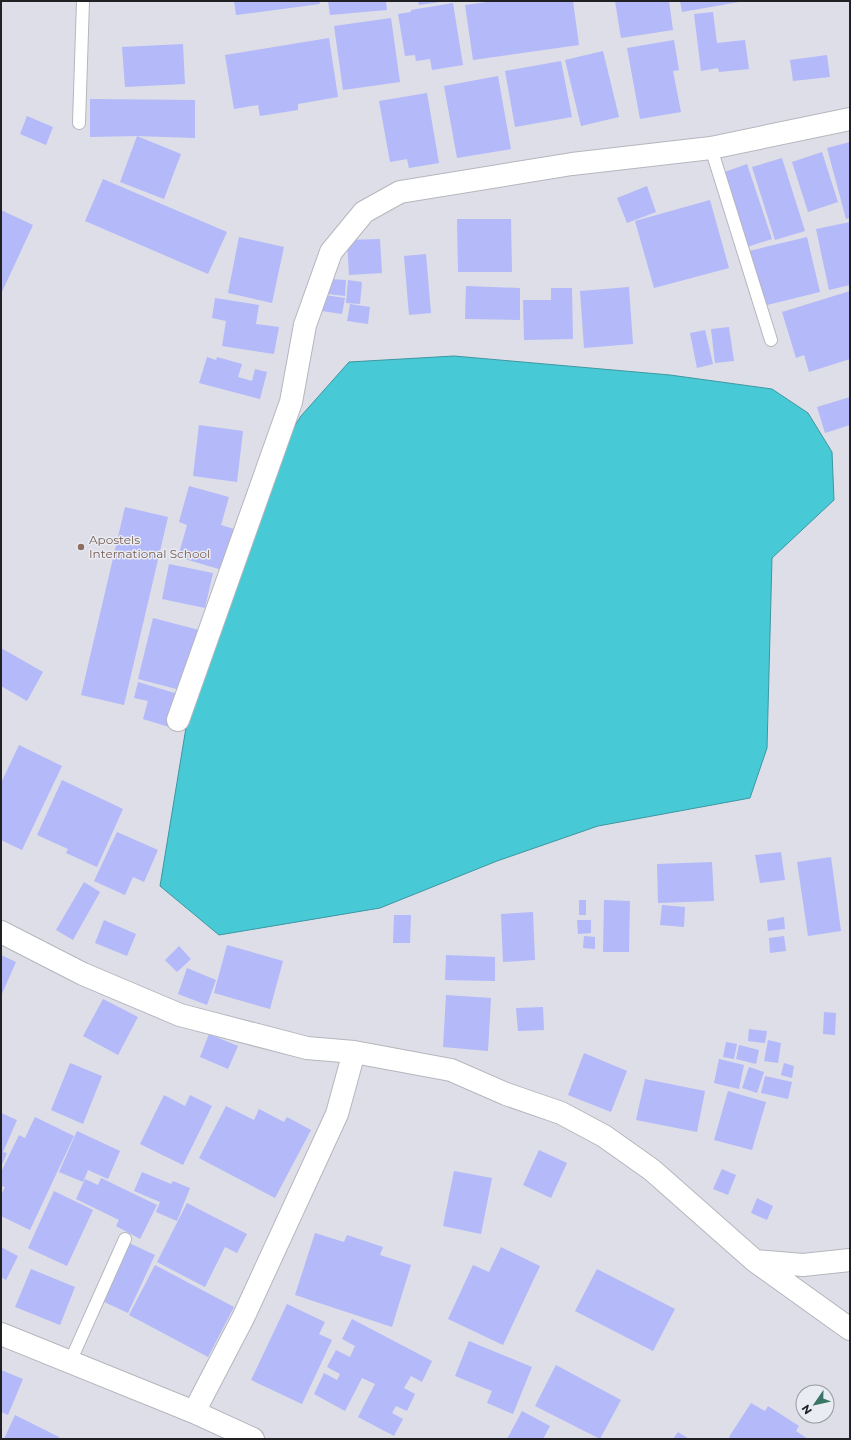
<svg xmlns="http://www.w3.org/2000/svg" width="851" height="1440" font-family="Montserrat,sans-serif">
  <rect width="100%" height="100%" fill="#dddee7"/>
  <path fill="#47cad6" stroke="#3c97a1" d="M 454,356 L 670,375 L 772,389 L 808,413 L 832,452 L 834,500 L 772,558 L 767,748 L 750,798 L 598,826 L 497,861 L 380,908 L 219,935 L 160,886 L 192,691 L 266,472 L 301,416 L 349,362 Z"/>
  <path fill="#b3b9f9" d="M 234,1 L 319,1 L 320,4 L 236,15 Z
    M 328,1 L 386,1 L 387,10 L 330,15 Z
    M 418,1 L 440,1 L 440,2 L 419,5 Z
    M 495,1 L 573,1 L 579,45 L 473,60 L 465,5 Z
    M 615,1 L 669,1 L 673,30 L 621,38 Z
    M 680,1 L 739,1 L 739,2 L 682,12 Z
    M 453,3 L 463,65 L 432,70 L 430,59 L 416,61 L 415,55 L 405,56 L 398,14 L 411,12 L 411,10 Z
    M 713,12 L 717,43 L 745,40 L 749,69 L 719,72 L 718,68 L 701,71 L 694,14 Z
    M 391,18 L 400,82 L 343,90 L 334,26 Z
    M 329,38 L 338,97 L 298,104 L 298,110 L 260,116 L 258,105 L 234,109 L 225,55 Z
    M 674,40 L 679,70 L 673,71 L 681,112 L 640,119 L 627,48 Z
    M 183,44 L 185,84 L 125,87 L 122,47 Z
    M 603,51 L 619,117 L 581,126 L 565,60 Z
    M 827,55 L 830,77 L 793,81 L 790,60 Z
    M 561,61 L 572,117 L 515,127 L 505,71 Z
    M 498,76 L 511,149 L 457,158 L 444,86 Z
    M 427,93 L 439,163 L 409,168 L 407,159 L 390,162 L 379,101 Z
    M 90,99 L 195,100 L 195,138 L 136,136 L 90,137 Z
    M 27,116 L 53,127 L 46,145 L 20,134 Z
    M 137,136 L 181,154 L 164,199 L 120,182 Z
    M 850,142 L 850,218 L 846,219 L 827,148 Z
    M 822,152 L 838,202 L 808,212 L 792,162 Z
    M 782,158 L 805,231 L 775,240 L 752,167 Z
    M 747,164 L 772,239 L 747,247 L 722,173 Z
    M 103,179 L 227,232 L 208,274 L 85,221 Z
    M 647,186 L 656,212 L 627,223 L 617,198 Z
    M 710,200 L 729,268 L 654,288 L 635,221 Z
    M 1,210 L 33,225 L 1,294 Z
    M 457,219 L 511,219 L 512,272 L 458,272 Z
    M 850,222 L 850,285 L 829,290 L 816,229 Z
    M 239,237 L 284,247 L 272,303 L 228,293 Z
    M 807,237 L 820,292 L 763,306 L 749,251 Z
    M 380,239 L 382,273 L 349,275 L 347,240 Z
    M 426,254 L 431,313 L 409,315 L 404,256 Z
    M 329,279 L 346,280 L 345,296 L 328,294 Z
    M 348,280 L 362,282 L 360,304 L 346,303 Z
    M 466,286 L 520,288 L 520,320 L 465,319 Z
    M 629,287 L 633,344 L 584,348 L 580,291 Z
    M 551,288 L 572,288 L 573,339 L 524,340 L 523,300 L 551,300 Z
    M 850,291 L 850,359 L 809,372 L 804,355 L 796,358 L 782,312 Z
    M 325,295 L 345,298 L 342,314 L 322,311 Z
    M 215,298 L 259,305 L 256,324 L 279,327 L 274,354 L 222,346 L 226,321 L 212,318 Z
    M 350,304 L 370,307 L 368,324 L 347,321 Z
    M 729,327 L 734,361 L 715,363 L 711,329 Z
    M 705,330 L 713,364 L 697,368 L 690,333 Z
    M 207,357 L 216,360 L 217,357 L 242,364 L 238,377 L 252,381 L 255,369 L 267,372 L 260,399 L 199,383 Z
    M 850,397 L 850,425 L 825,433 L 817,407 Z
    M 199,425 L 243,431 L 237,482 L 193,476 Z
    M 189,486 L 229,497 L 221,525 L 234,529 L 222,570 L 178,557 L 187,525 L 179,522 Z
    M 125,507 L 168,517 L 124,705 L 81,695 Z
    M 169,564 L 213,573 L 205,608 L 162,599 Z
    M 153,618 L 199,630 L 184,691 L 138,679 Z
    M 1,648 L 43,672 L 27,701 L 1,686 Z
    M 138,682 L 178,694 L 169,727 L 143,719 L 148,701 L 134,698 Z
    M 19,745 L 62,766 L 22,850 L 1,840 L 1,783 Z
    M 62,780 L 123,809 L 97,867 L 66,853 L 68,849 L 37,835 Z
    M 117,832 L 158,850 L 144,882 L 133,877 L 125,895 L 94,881 Z
    M 781,852 L 785,880 L 760,883 L 755,855 Z
    M 831,857 L 841,931 L 808,936 L 797,862 Z
    M 712,862 L 714,901 L 658,903 L 657,864 Z
    M 84,882 L 100,892 L 73,940 L 56,930 Z
    M 579,900 L 586,900 L 586,915 L 579,915 Z
    M 604,900 L 630,901 L 629,952 L 603,952 Z
    M 662,905 L 685,907 L 684,927 L 660,925 Z
    M 533,912 L 535,960 L 503,962 L 501,914 Z
    M 394,915 L 411,915 L 410,943 L 393,943 Z
    M 784,917 L 785,929 L 768,931 L 767,920 Z
    M 104,920 L 136,934 L 127,956 L 95,943 Z
    M 577,920 L 591,920 L 591,933 L 578,934 Z
    M 584,936 L 595,937 L 595,949 L 583,948 Z
    M 784,936 L 786,951 L 770,953 L 769,938 Z
    M 227,945 L 283,961 L 270,1009 L 214,993 Z
    M 179,946 L 191,959 L 177,972 L 165,960 Z
    M 1,955 L 16,962 L 1,996 Z
    M 446,955 L 495,957 L 495,981 L 445,980 Z
    M 187,968 L 216,980 L 207,1005 L 178,994 Z
    M 446,995 L 491,998 L 488,1051 L 443,1047 Z
    M 103,999 L 138,1017 L 118,1055 L 83,1036 Z
    M 543,1007 L 544,1030 L 518,1031 L 516,1008 Z
    M 824,1012 L 836,1013 L 835,1035 L 823,1034 Z
    M 749,1029 L 767,1031 L 765,1043 L 748,1041 Z
    M 209,1034 L 238,1046 L 228,1069 L 200,1057 Z
    M 768,1040 L 781,1043 L 778,1063 L 764,1061 Z
    M 726,1042 L 737,1044 L 734,1059 L 723,1057 Z
    M 739,1045 L 759,1050 L 756,1064 L 736,1059 Z
    M 584,1053 L 627,1071 L 611,1112 L 568,1095 Z
    M 719,1059 L 744,1065 L 739,1089 L 714,1083 Z
    M 70,1063 L 102,1076 L 83,1124 L 51,1110 Z
    M 784,1063 L 794,1066 L 792,1078 L 781,1075 Z
    M 749,1067 L 764,1072 L 757,1093 L 742,1088 Z
    M 765,1076 L 792,1082 L 788,1099 L 761,1093 Z
    M 645,1079 L 705,1091 L 697,1132 L 636,1120 Z
    M 728,1091 L 766,1102 L 752,1150 L 714,1140 Z
    M 164,1095 L 185,1106 L 190,1095 L 212,1106 L 183,1165 L 140,1144 Z
    M 226,1106 L 254,1120 L 259,1109 L 284,1122 L 287,1117 L 311,1130 L 275,1198 L 199,1158 Z
    M 1,1113 L 17,1120 L 3,1152 L 7,1153 L 1,1167 Z
    M 35,1117 L 74,1136 L 30,1230 L 1,1216 L 1,1195 L 5,1187 L 1,1186 L 1,1172 L 19,1135 L 25,1138 Z
    M 77,1131 L 120,1151 L 108,1179 L 88,1170 L 83,1182 L 59,1172 Z
    M 539,1150 L 567,1163 L 551,1198 L 523,1185 Z
    M 722,1169 L 736,1175 L 728,1195 L 713,1189 Z
    M 454,1171 L 492,1178 L 481,1234 L 443,1226 Z
    M 142,1172 L 171,1184 L 173,1181 L 190,1188 L 177,1221 L 156,1212 L 160,1202 L 134,1191 Z
    M 101,1178 L 157,1205 L 140,1239 L 116,1226 L 119,1220 L 76,1199 L 85,1179 L 98,1185 Z
    M 54,1191 L 93,1210 L 67,1266 L 28,1248 Z
    M 757,1198 L 773,1206 L 767,1220 L 751,1213 Z
    M 187,1203 L 247,1234 L 237,1253 L 225,1247 L 205,1287 L 157,1262 Z
    M 315,1233 L 344,1242 L 347,1235 L 383,1247 L 380,1255 L 411,1265 L 392,1327 L 295,1295 Z
    M 127,1242 L 155,1255 L 128,1313 L 100,1300 Z
    M 1,1247 L 18,1256 L 6,1280 L 1,1277 Z
    M 501,1247 L 540,1266 L 503,1345 L 448,1319 L 473,1265 L 489,1272 Z
    M 155,1265 L 234,1307 L 208,1357 L 129,1315 Z
    M 31,1269 L 75,1287 L 60,1325 L 15,1307 Z
    M 597,1269 L 675,1309 L 653,1351 L 575,1311 Z
    M 287,1304 L 325,1322 L 319,1334 L 332,1340 L 302,1404 L 251,1380 Z
    M 352,1319 L 432,1361 L 422,1382 L 411,1376 L 404,1388 L 415,1394 L 407,1411 L 396,1406 L 392,1413 L 403,1419 L 394,1436 L 358,1417 L 375,1384 L 362,1378 L 345,1411 L 314,1394 L 324,1373 L 337,1380 L 340,1374 L 327,1367 L 336,1350 L 350,1357 L 355,1346 L 342,1339 Z
    M 469,1341 L 532,1367 L 513,1414 L 487,1403 L 492,1391 L 455,1376 Z
    M 556,1365 L 621,1400 L 600,1439 L 535,1406 Z
    M 1,1370 L 23,1379 L 8,1415 L 1,1412 Z
    M 751,1403 L 765,1411 L 768,1406 L 799,1426 L 796,1431 L 808,1439 L 733,1439 L 729,1437 Z
    M 522,1411 L 550,1426 L 543,1439 L 507,1439 Z
    M 15,1415 L 59,1437 L 58,1439 L 4,1439 Z
    M 678,1432 L 689,1439 L 673,1439 Z"/>
  <g fill="none" stroke-linecap="round" stroke-linejoin="round">
    <defs>
      <path id="lane" d="M 79,123 L 83,1
        M 711,148 L 771,340
        M 70,1362 L 125,1239"/>
      <path id="street" d="M 178,720 L 291,402 L 305,325 L 331,252 L 364,212 L 400,192 L 572,164 L 711,148 L 850,119
        M 1,932 L 83,974 L 180,1015 L 307,1048 L 354,1052 L 451,1070 L 506,1094 L 561,1113 L 604,1136 L 652,1170 L 755,1261 L 850,1329
        M 756,1261 L 803,1265 L 850,1260
        M 1,1334 L 194,1412 L 253,1439
        M 194,1412 L 243,1318 L 337,1114 L 354,1052"/>
    </defs>
    <use href="#lane" stroke="#b5b6be" stroke-width="14"/>
    <use href="#street" stroke="#b5b6be" stroke-width="24"/>
    <use href="#lane" stroke="#fff" stroke-width="12"/>
    <use href="#street" stroke="#fff" stroke-width="22"/>
  </g>
  <circle fill="#8d6e63" stroke="#eaecf4" stroke-width="1.5" cx="81" cy="547" r="4"/>
  <g text-anchor="middle" stroke-width="3" stroke-linejoin="round" paint-order="stroke">
    <g font-size="12" fill="#785e54" stroke="#eaecf4" text-anchor="start">
      <text x="89" y="544">Apostels<tspan x="89" dy="14">International School</tspan></text>
    </g>
  </g>
  <rect width="851" height="1440" fill="none" stroke="#212124" stroke-width="4"/>
  <g transform="translate(815 1404) rotate(236)"><circle r="19" fill="#eaecf4" stroke="#9a9ba1"/>
  <path d="M0-3L7 15L0 10L-7 15Z" fill="#397764"/>
  <text y="-6" font-size="11" font-weight="bold" text-anchor="middle" fill="#212124">N</text>
  </g>
</svg>
